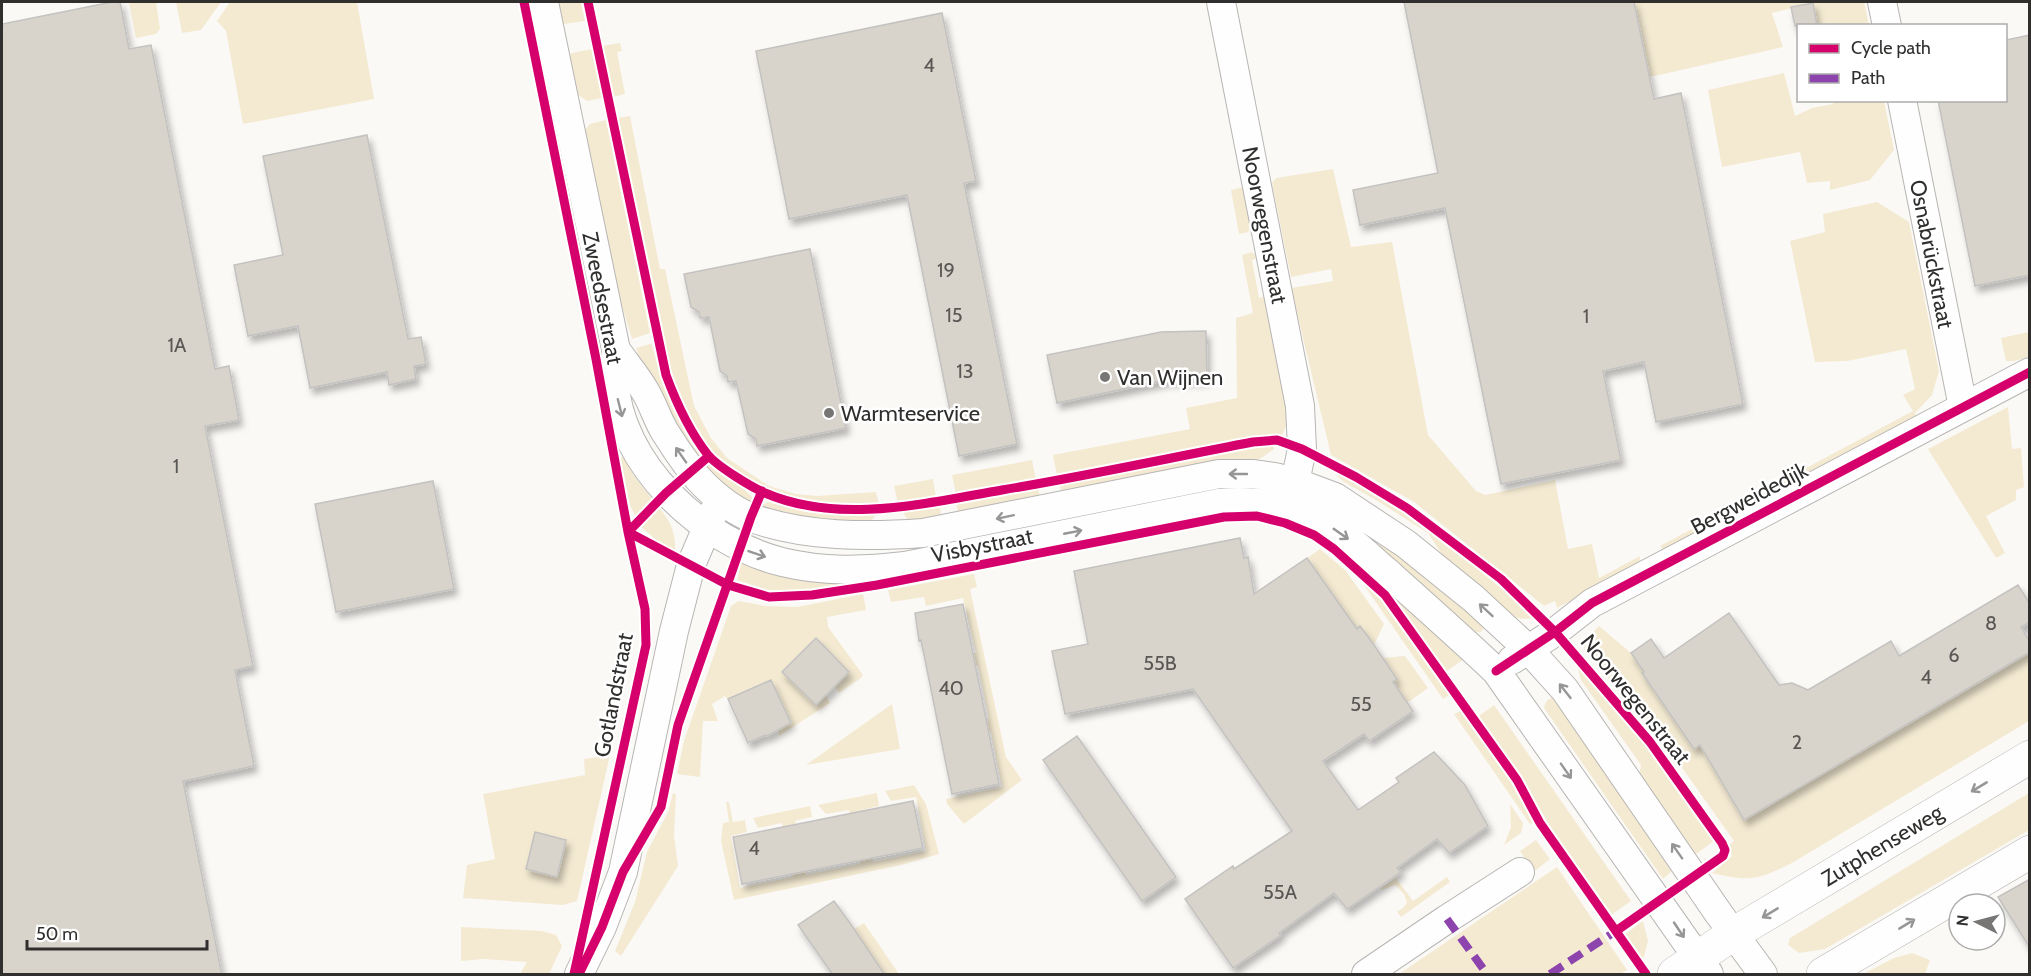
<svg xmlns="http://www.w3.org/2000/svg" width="2031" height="976" font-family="Cabin,sans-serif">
  <defs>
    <filter id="shadow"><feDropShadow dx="3.5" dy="6" stdDeviation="3" flood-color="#0004"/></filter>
  </defs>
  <rect width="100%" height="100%" fill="#fbf9f6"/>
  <path fill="#f4ead2" d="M 129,2 L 156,2 L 160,29 L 156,34 L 136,38 Z
    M 176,2 L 221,2 L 201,30 L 182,33 Z
    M 230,2 L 357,2 L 374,99 L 243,124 L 226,31 L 217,21 Z
    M 554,2 L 581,2 L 585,21 L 564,24 L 558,20 Z
    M 1634,2 L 1864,2 L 1869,25 L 1817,25 L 1813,3 L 1772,13 L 1783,47 L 1650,77 Z
    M 620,43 L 622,51 L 617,52 L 625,94 L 612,97 L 602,46 Z
    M 592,49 L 602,98 L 587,101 L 571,90 L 569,56 L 572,53 Z
    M 1784,73 L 1795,116 L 1812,108 L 1833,104 L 1833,101 L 1884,101 L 1894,150 L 1870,180 L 1830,190 L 1830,181 L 1807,183 L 1800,152 L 1722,167 L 1708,90 Z
    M 630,116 L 660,269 L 665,269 L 694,406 L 711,438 L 727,458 L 769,486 L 796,494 L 817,496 L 876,492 L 879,505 C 834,504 786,504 746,480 C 671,435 660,338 645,261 C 635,213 626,166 616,118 Z
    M 606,120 L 650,333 L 632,339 L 601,235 L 585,130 L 590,124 Z
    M 1333,169 L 1351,247 L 1392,242 L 1428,435 L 1476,491 L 1485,495 L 1555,480 L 1568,549 L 1592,544 L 1599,578 L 1640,556 L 1639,565 L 1557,608 L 1555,601 L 1544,606 L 1414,502 L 1331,455 L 1291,288 L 1333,281 L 1331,269 L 1291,277 L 1272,183 L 1276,178 Z
    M 1244,187 L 1252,225 L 1248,232 L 1239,234 L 1231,190 Z
    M 1877,202 L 1909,222 L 1939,371 L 1932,395 L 1915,413 L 1917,418 L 1665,552 L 1660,546 L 1913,411 L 1903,395 L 1915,389 L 1906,349 L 1847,361 L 1815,362 L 1790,241 L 1825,232 L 1823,214 Z
    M 1252,252 L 1258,258 L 1252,260 L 1259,298 L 1266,296 L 1288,412 L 1287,424 L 1282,435 L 1057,475 L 1053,455 L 1190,429 L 1186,408 L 1237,398 L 1236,318 L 1253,313 L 1242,255 Z
    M 2029,332 L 2029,357 L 2014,361 L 2006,361 L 2001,338 Z
    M 650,344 L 652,345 C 663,387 676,419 701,455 L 692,463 L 644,370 L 636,348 Z
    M 2008,407 L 2012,449 L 2021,448 L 2024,487 L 2016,490 L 2016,500 L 1986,516 L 2005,553 L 1996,558 L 1928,449 Z
    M 1273,446 L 1274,449 L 1261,458 L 1244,465 L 1063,498 L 1059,483 L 1252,448 Z
    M 624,457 L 634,476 L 653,500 L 636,517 L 630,505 L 620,458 Z
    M 1032,460 L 1036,480 L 956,494 L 952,475 Z
    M 710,463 C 720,473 750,491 753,499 L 750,507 L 729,495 L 704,465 Z
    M 1339,473 L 1412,516 L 1453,547 L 1536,618 L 1523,619 L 1505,615 L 1452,570 L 1428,533 L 1376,500 L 1344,482 L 1337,476 Z
    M 933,479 L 936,497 L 898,503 L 894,486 Z
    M 1038,487 L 1040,499 L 959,516 L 956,502 Z
    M 768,502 C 804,512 839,515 876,515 L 871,521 L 860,525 L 759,511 L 762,505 Z
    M 939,505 L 941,512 L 939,520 C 922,524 912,529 902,511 Z
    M 659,508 C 671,521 676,534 675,551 L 661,544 L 641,527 Z
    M 1340,508 L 1486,625 L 1481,632 L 1471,633 L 1366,539 Z
    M 1320,549 L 1345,570 L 1384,624 L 1374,645 L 1360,626 L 1357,629 L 1307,558 Z
    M 756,562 L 860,581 L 799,591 L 768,590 L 737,580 L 741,563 Z
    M 974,574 L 977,587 L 970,589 L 1006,757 L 1022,780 L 964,824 L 947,804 L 946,799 L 1002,787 L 991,732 L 945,741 L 942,729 L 989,719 L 978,666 L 928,675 L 926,665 L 976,653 L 963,598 L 926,606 L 924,597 L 891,602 L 888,590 Z
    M 1359,578 L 1392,610 L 1451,694 L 1443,699 Z
    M 1378,582 L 1464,659 L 1447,671 L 1444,671 L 1396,602 Z
    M 863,594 L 866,610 L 827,617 L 828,627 L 863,675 L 861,678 L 839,693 L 835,686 L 849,671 L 816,638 L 782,672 L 815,705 L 826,695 L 830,703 L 779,736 L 778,728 L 791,722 L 771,680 L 728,699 L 725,696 L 712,704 L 718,721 L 703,721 L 700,777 L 677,774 L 684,741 L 731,606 L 739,601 L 766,606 L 797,607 Z
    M 1599,626 L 1631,653 L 1644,672 L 1642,674 L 1694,749 L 1701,744 L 1744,820 L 1931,711 L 1946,698 L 1948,701 L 2029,653 L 2029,721 L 1792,863 C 1757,880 1750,882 1712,873 L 1732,856 L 1729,845 L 1734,841 L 1683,769 L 1584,649 L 1588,637 Z
    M 1405,656 L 1428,688 L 1407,703 L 1393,682 L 1397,678 L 1383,658 Z
    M 1577,665 L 1657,760 L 1714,841 L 1692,857 L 1638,782 L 1641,765 L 1581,680 Z
    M 1558,696 L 1615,774 L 1672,871 L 1663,879 L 1544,708 C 1546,700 1549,697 1558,696 Z
    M 892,704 L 900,749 L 806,765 Z
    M 1494,705 L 1631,901 L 1611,915 L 1552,830 L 1522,777 L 1479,716 Z
    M 1461,711 L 1509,776 L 1534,822 L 1530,824 L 1454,714 Z
    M 610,755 L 577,901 L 563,905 L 463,898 L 467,865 L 495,859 L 483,794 L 585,775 L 584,759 Z
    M 914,785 L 926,804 L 939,854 L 901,865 L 734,900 L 721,841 L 723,823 L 729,822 L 726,802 L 729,802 L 733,822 L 745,820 L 747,832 L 731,836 L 740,888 L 793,877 L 782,823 L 758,828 L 753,818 L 810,806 L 812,817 L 795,821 L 806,875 L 860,864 L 849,810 L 826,814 L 818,805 L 877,793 L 879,806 L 862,810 L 873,862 L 926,851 L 916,797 L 891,801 L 885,791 Z
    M 673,793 L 676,794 L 674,835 L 678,866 L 621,956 L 615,951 L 635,902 L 647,852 L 668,812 Z
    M 2029,793 L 2029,830 L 1825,949 L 1799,953 L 1788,945 L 1790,938 Z
    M 1510,804 L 1523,823 L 1521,833 L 1504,845 L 1511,827 Z
    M 1536,840 L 1550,859 L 1536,870 L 1532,869 L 1520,851 Z
    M 1557,867 L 1627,970 L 1620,974 L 1399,974 Z
    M 1447,877 L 1450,882 L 1401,917 L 1397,912 L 1404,907 L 1407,902 L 1404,894 L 1395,885 L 1382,890 L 1381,888 L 1396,878 L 1413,901 Z
    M 1643,921 L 1648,941 L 1643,961 L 1624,935 Z
    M 864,923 L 899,974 L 885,974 L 854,929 Z
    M 461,927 L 542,931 L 556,935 L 562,946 L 549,974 L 520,974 L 527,962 L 483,959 L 461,961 Z
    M 1912,953 L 1930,960 L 1925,974 L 1863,974 L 1894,958 Z"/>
  <path fill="#d8d4cb" stroke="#c3c2c0" stroke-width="1.5" filter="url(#shadow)" d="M 112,2 L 120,2 L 129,49 L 151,45 L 215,369 L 229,366 L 239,420 L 205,426 L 253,666 L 235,670 L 254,766 L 183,781 L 222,975 L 2,975 L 2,24 Z
    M 1404,2 L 1634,2 L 1654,99 L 1681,93 L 1743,404 L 1656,422 L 1644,362 L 1603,371 L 1621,460 L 1501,484 L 1445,208 L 1360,225 L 1353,190 L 1438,173 Z
    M 1813,3 L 1817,26 L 1795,26 L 1791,7 Z
    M 942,13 L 976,181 L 964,183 L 1017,444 L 959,456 L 907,195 L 789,219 L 756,51 Z
    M 2030,35 L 2030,275 L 1975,286 L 1938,100 L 2006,100 L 2006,40 Z
    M 367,135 L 408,339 L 421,337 L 426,364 L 414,366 L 416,379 L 389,385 L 387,372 L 310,388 L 298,326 L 248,336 L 234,265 L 283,255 L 263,156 Z
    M 810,249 L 846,428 L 757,446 L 756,439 L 748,434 L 736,381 L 728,382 L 727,376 L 720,371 L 709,317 L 700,318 L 699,312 L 691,307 L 684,274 Z
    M 1206,331 L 1207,379 L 1167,380 L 1057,403 L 1047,355 L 1161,332 Z
    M 433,481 L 454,589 L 336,612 L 315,504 Z
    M 1240,538 L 1244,558 L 1248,557 L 1254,594 L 1307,558 L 1357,629 L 1360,626 L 1374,645 L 1397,679 L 1393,682 L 1413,711 L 1369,741 L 1364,734 L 1323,761 L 1358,810 L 1399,782 L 1396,778 L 1434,752 L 1465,785 L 1488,826 L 1449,853 L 1437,839 L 1397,868 L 1401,872 L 1347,909 L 1334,893 L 1279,933 L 1281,935 L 1233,968 L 1185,899 L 1233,866 L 1234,869 L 1292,831 L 1193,689 L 1065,714 L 1052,651 L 1088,644 L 1074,571 Z
    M 2018,585 L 2030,604 L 2030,622 L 2021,627 L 2030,642 L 2030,652 L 1744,820 L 1700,745 L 1694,749 L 1642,673 L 1644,672 L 1631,653 L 1651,639 L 1664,658 L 1729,613 L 1779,685 L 1792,683 L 1808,690 L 1891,641 L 1899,656 Z
    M 963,604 L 999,784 L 952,794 L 921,640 L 919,641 L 915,613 Z
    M 816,638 L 849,672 L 816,705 L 782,672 Z
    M 771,680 L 791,723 L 767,736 L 765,735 L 748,743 L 728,699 Z
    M 1077,736 L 1176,877 L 1142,901 L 1043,760 Z
    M 913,801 L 923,848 L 742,884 L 733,837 Z
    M 535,832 L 566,840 L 557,877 L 526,869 Z
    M 2030,879 L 2030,948 L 1998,897 Z
    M 834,901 L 852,926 L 885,975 L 833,975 L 798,925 Z"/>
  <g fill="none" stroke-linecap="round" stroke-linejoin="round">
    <defs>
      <path id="minor" d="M 544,2 L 616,350 C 616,359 613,369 614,378 C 618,464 702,542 782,562 C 823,572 863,571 905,566 L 1219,503 C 1253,500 1286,504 1318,519 C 1343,531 1366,554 1387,572 C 1424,605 1460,637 1496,671 L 1709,974
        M 1221,2 L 1300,406 L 1302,449 L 1291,501
        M 1882,2 L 1887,26
        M 1902,100 L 1963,407
        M 616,350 C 626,364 637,377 645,391 C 653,404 657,419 665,432 C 673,445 682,458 691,470 C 706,489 729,509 752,518 C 805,537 867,537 923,533 L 1219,474 L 1254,474 L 1275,477 L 1295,482 L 1335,497 L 1406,544 L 1474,599 L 1528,649 L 1565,690 L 1719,914 L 1763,974
        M 1512,660 L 1555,632 L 1592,603 L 2030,372
        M 579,974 L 602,927 L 623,872 L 674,631 L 691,565 L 714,511
        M 1366,974 L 1447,919 L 1520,872"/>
      <path id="major" d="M 1674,974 L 1733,934 L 2030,757
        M 1823,974 L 2030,852"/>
    </defs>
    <use href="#minor" stroke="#b7b5b3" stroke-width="30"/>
    <use href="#major" stroke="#b7b5b3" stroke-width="34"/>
    <use href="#minor" stroke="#fefefe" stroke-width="28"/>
    <use href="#major" stroke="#fefefe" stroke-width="33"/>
    <path stroke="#8e44ad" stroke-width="8" stroke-dasharray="15 8" stroke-linecap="butt" d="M 1447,919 L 1487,974
      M 1550,974 L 1616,931"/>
    <defs>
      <path id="cycleway" d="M 524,2 L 596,359 L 628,532 L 728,585 L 769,597 L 812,595 L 877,585 L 1224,517 L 1257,516 L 1285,523 L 1314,535 L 1334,549 L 1385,595 L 1517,780 L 1540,823 L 1646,974
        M 588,2 L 666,375 C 676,402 689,431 708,455 C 717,466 751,487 765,493 C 840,525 926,503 1002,490 C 1086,476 1169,458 1253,442 L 1277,440 L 1302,449 L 1356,477 L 1407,508 L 1501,579 L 1555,632 L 1650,742 L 1722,843 L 1725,850 L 1723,856 L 1616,931
        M 1496,671 L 1555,632 L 1592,603 L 2030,372
        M 574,974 L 646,645 L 645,609 L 628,532 L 666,493 L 709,456
        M 579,974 L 602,927 L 623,872 L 661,807 L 678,725 L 751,517 L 762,491"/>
    </defs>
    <use href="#cycleway" stroke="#fff" stroke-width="13"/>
    <use href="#cycleway" stroke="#d6006c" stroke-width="9"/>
  </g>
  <defs><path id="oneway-shaft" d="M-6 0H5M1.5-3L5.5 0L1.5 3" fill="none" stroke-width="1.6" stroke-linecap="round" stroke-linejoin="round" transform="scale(1.5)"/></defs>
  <g stroke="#979696">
    <use href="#oneway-shaft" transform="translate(620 408) rotate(76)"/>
    <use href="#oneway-shaft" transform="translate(681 455) rotate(-125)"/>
    <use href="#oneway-shaft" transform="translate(1238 474) rotate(-180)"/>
    <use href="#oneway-shaft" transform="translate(1005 517) rotate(168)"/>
    <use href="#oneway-shaft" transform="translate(1073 532) rotate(-11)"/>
    <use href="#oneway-shaft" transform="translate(1341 534) rotate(35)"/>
    <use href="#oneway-shaft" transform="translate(757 554) rotate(19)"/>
    <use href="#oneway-shaft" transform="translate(1486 610) rotate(-137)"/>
    <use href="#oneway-shaft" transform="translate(1565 691) rotate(-128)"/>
    <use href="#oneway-shaft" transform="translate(1566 771) rotate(55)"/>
    <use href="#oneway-shaft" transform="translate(1979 787) rotate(149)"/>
    <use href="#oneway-shaft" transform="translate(1677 851) rotate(-125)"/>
    <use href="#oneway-shaft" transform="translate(1770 913) rotate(149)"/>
    <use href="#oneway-shaft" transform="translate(1907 924) rotate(-31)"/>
    <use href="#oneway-shaft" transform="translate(1679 930) rotate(56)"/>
  </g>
  <g fill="#777674" stroke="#fff" stroke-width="2">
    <circle cx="1105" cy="377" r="6"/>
    <circle cx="829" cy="413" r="6"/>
  </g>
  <g text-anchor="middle" stroke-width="5" stroke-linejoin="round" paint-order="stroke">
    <g font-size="20" fill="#5a5855">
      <text x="929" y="72">4</text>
      <text x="946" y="277">19</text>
      <text x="954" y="322">15</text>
      <text x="1586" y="323">1</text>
      <text x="177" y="352">1A</text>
      <text x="965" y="378">13</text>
      <text x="176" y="473">1</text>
      <text x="1991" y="630">8</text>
      <text x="1954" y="662">6</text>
      <text x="1160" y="670">55B</text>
      <text x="1926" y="684">4</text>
      <text x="951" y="695">40</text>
      <text x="1361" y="711">55</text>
      <text x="1797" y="749">2</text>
      <text x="754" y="855">4</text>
      <text x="1280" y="899">55A</text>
    </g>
    <g font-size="22" fill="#302f2e" stroke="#fff">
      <text transform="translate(1265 225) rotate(79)" y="8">Noorwegenstraat</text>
      <text transform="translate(1932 254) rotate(79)" y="8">Osnabrückstraat</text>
      <text transform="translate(603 298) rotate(79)" y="8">Zweedsestraat</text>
      <text transform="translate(1749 498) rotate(-28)" y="8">Bergweidedijk</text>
      <text transform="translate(982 545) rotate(-11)" y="8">Visbystraat</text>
      <text transform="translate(613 695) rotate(-79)" y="8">Gotlandstraat</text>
      <text transform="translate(1636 699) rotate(51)" y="8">Noorwegenstraat</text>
      <text transform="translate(1882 845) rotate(-31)" y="8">Zutphenseweg</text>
    </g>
    <g font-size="22" fill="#302f2e" stroke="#fff" text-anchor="start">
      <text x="1117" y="385">Van Wijnen</text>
      <text x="841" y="421">Warmteservice</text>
    </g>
  </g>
  <rect width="2031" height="976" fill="none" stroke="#302f2e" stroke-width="6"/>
  <rect x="1797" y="24" width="210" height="78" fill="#ffffff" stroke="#acacab" stroke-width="1.5"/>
  <rect x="1809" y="44" width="30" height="9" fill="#d6006c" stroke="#acacab" stroke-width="1.5"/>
  <text x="1851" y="54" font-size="18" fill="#302f2e">Cycle path</text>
  <rect x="1809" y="74" width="30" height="9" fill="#8e44ad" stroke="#acacab" stroke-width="1.5"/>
  <text x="1851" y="84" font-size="18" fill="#302f2e">Path</text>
  <g transform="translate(1977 922) rotate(276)"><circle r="28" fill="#ffffff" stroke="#acacab" stroke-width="1.5"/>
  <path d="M0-4.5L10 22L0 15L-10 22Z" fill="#777674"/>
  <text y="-9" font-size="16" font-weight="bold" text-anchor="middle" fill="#302f2e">N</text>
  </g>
  <path d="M27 940v9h180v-9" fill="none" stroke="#302f2e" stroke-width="3"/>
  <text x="36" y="940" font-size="18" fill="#302f2e" stroke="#ffffff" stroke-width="4.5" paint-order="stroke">50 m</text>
</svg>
